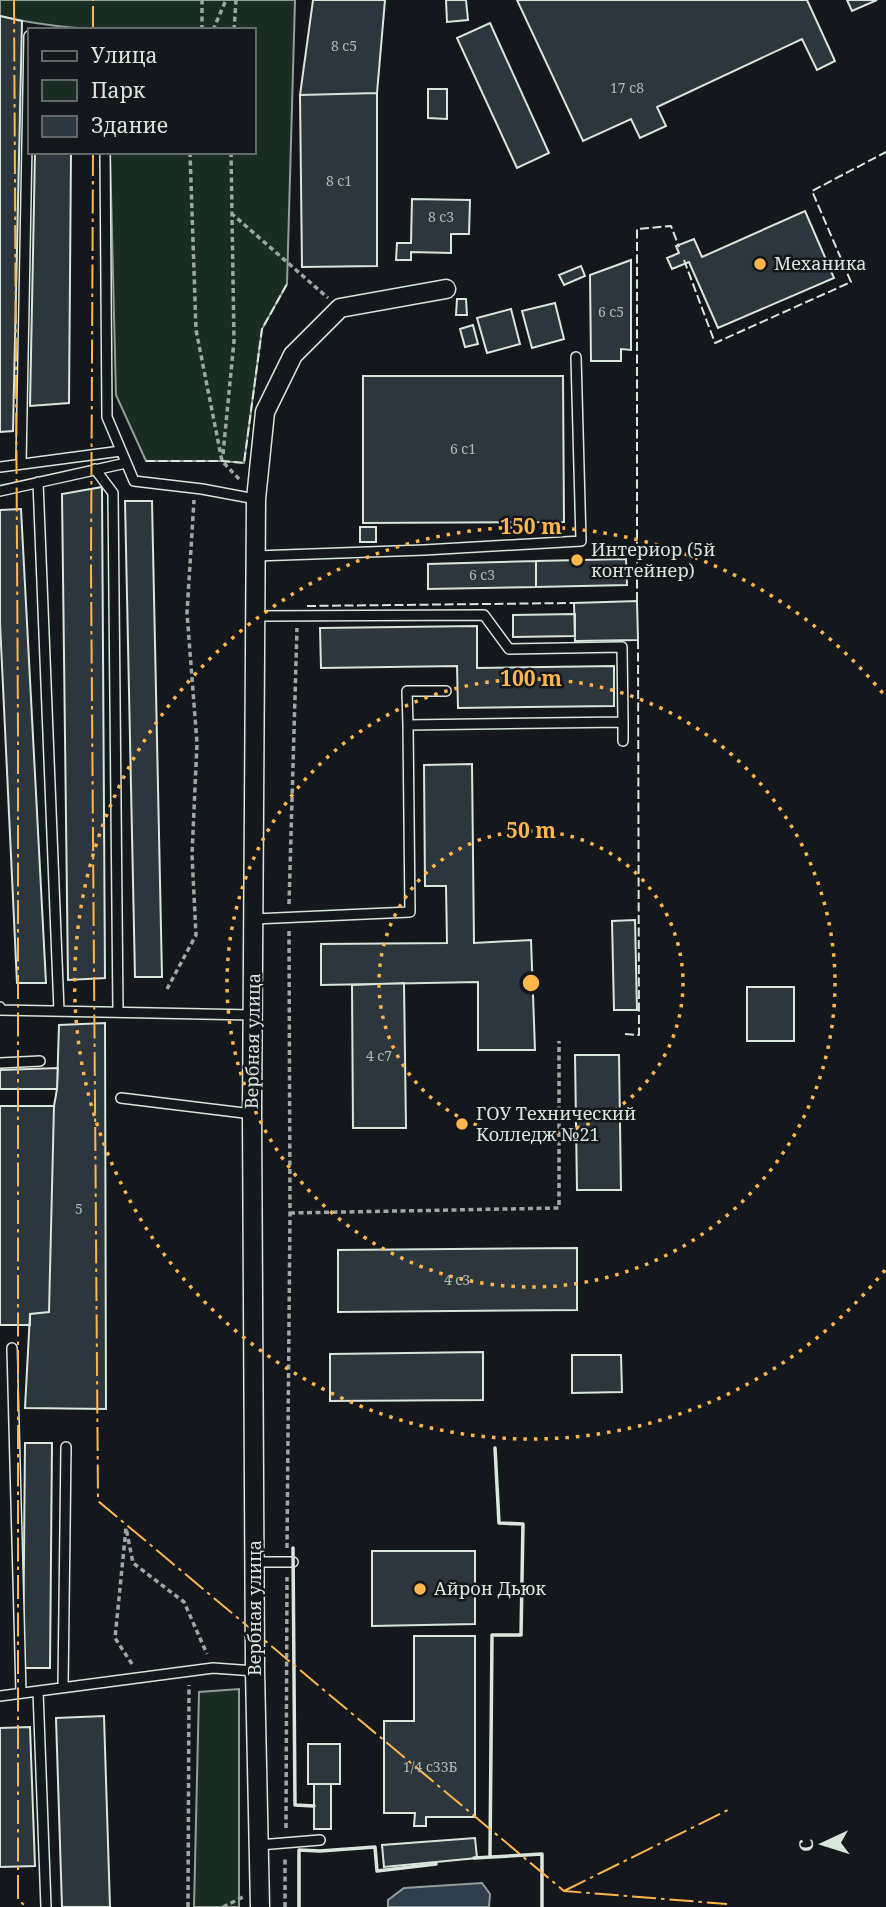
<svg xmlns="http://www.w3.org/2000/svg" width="886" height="1907" font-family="'Noto Serif',serif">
  <rect width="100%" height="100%" fill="#14181c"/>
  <path fill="#1a2d24" stroke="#939e99" stroke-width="2" d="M 0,0 L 295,0 L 287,284 L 262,329 L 244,463 L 222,461 L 146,461 L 116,395 L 110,152 L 254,152 L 254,30 C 170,30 82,36 0,16 Z
    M 239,1689 L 239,1907 L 194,1907 L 199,1692 Z"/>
  <path fill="#2f3f4d" stroke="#939e99" stroke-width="2" d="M 482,1883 L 490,1894 L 489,1907 L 388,1907 L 388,1900 L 404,1888 Z"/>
  <path fill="#2c363c" stroke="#d8e6dc" stroke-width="2" d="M 313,0 L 385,0 L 377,93 L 300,95 Z
    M 446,0 L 466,0 L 468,20 L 447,22 Z
    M 517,0 L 807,0 L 835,61 L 817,70 L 802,39 L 657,107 L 666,126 L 640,138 L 631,119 L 583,141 Z
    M 847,0 L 877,0 L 852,11 Z
    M 0,16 L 22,21 L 13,431 L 0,432 Z
    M 490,23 L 549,153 L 517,168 L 457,38 Z
    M 428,89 L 447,89 L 447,119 L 428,118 Z
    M 377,93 L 377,266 L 302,267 L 300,95 Z
    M 35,152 L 71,152 L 69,403 L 30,406 Z
    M 412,199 L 470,200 L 469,234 L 451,234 L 451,253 L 411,252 L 411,260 L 396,260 L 397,243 L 411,243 Z
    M 805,211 L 834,278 L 718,328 L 689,262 L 672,269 L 667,258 L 679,253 L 676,246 L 694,239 L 702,257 Z
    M 631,260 L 631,350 L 621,349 L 621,361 L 591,361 L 590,275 Z
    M 581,266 L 585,276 L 564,285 L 559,275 Z
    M 457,299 L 466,299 L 467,315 L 456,315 Z
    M 555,303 L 564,339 L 532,348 L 522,311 Z
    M 511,309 L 520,344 L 487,353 L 477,318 Z
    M 473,325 L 478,344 L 465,347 L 460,329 Z
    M 363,376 L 563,376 L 564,522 L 363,523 Z
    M 102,487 L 105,978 L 68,980 L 62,494 Z
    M 125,501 L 152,501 L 162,977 L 135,977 Z
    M 21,509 L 46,983 L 17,983 L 0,623 L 0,510 Z
    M 360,527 L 376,527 L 376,542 L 360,542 Z
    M 626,559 L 627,585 L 536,587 L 536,561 Z
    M 536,561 L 536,587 L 428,589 L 428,564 Z
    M 637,601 L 638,640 L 575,641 L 574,603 Z
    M 575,614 L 575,636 L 513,637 L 513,615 Z
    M 477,626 L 477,668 L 614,666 L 614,706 L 458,708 L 457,666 L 321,668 L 320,628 Z
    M 472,764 L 474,943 L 531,940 L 535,1050 L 478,1050 L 478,982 L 321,985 L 321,944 L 447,943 L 446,886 L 425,886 L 424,765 Z
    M 635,920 L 637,1010 L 614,1010 L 612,921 Z
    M 404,983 L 406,1128 L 353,1128 L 352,985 Z
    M 747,987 L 794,987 L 794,1041 L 747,1041 Z
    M 105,1023 L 106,1409 L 25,1408 L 30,1314 L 49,1312 L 54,1106 L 57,1089 L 59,1025 Z
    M 575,1055 L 619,1055 L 621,1190 L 577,1190 Z
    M 58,1068 L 57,1089 L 0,1089 L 0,1070 Z
    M 0,1106 L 54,1106 L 49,1312 L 30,1314 L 30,1325 L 0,1325 Z
    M 577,1248 L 577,1310 L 338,1312 L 338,1250 Z
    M 483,1352 L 483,1400 L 330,1401 L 330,1354 Z
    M 572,1355 L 621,1355 L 622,1392 L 572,1393 Z
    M 25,1443 L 52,1443 L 50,1668 L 23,1668 Z
    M 372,1551 L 475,1551 L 475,1624 L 372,1626 Z
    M 414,1636 L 475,1636 L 475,1817 L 426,1817 L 426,1826 L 414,1826 L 415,1813 L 384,1813 L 384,1721 L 414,1721 Z
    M 104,1716 L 110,1907 L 62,1907 L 56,1718 Z
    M 30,1727 L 35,1866 L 0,1867 L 0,1728 Z
    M 308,1744 L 340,1744 L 340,1784 L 308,1784 Z
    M 314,1784 L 331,1784 L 331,1829 L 314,1829 Z
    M 475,1838 L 477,1858 L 384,1867 L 382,1845 Z"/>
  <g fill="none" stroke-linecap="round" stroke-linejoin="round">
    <defs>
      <path id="service" d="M 105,152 L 107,417 L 134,481 L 202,489 L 256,499
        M 21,464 L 29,36
        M 0,467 L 121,451
        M 95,469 L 113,493 L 118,1012
        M 38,482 L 59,1011
        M 0,491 L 126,463
        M 256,556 L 424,550 L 581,541 L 576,357
        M 408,725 L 407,691 L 446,691
        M 623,741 L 623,722
        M 254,919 L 410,912 L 408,725 L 623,722 L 622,647 L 509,649 L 484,615 L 256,616
        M 0,1007 L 0,1010 L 253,1015
        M 0,1063 L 40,1061
        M 121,1098 L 252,1114
        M 12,1348 L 21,1693
        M 255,1562 L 293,1562
        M 63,1687 L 66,1447
        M 38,1691 L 46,1907
        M 0,1696 L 213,1668 L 255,1671
        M 259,1845 L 320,1840"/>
      <path id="minor" d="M 260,1907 L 255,1671 L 252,1114 L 256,499 L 265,412 L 293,355 L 340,308 L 446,289"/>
    </defs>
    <use href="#service" stroke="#d8e6dc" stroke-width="12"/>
    <use href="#minor" stroke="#d8e6dc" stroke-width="21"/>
    <path stroke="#9da8a2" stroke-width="3.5" stroke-dasharray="5 3.5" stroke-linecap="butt" d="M 202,30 L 202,0
      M 213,30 L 226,0
      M 234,30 L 236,0
      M 190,152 L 196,330 L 222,461 L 240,480
      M 231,213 L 328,298
      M 223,454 L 234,341 L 231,152
      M 289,904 L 297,628
      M 167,989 L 196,935 L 192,855 L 197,743 L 187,613 L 194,500
      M 290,1213 L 559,1208 L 559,1041
      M 287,1548 L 290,1213 L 289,929
      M 132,1664 L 115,1638 L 126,1528 L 133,1563 L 184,1602 L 207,1654
      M 286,1828 L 287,1577
      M 188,1907 L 189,1685
      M 223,1907 L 243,1897
      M 285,1907 L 285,1857"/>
    <use href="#service" stroke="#14181c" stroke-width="9"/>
    <use href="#minor" stroke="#14181c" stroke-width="18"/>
    <path stroke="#d8e6dc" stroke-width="2" stroke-dasharray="9 3.5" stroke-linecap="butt" d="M 684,260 L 715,343 L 851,282 L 812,191 L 886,152
      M 146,461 L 222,461 L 244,463 L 262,329 L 287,284
      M 637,601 L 637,229 L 671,226 L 679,247
      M 307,606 L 574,603
      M 625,1034 L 639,1035 L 638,640"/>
    <path stroke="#d8e6dc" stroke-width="3.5" d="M 293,1548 L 295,1805 L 314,1806
      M 490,1856 L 492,1635 L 521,1635 L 523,1524 L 499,1523 L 495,1448
      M 474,1858 L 542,1854 L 542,1907
      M 299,1907 L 299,1850 L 320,1851 L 375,1847 L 377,1871 L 436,1864"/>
    <path stroke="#ffb74d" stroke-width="2" stroke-dasharray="24 5 3.5 5" stroke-linecap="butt" d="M 14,0 L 18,735 L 18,1900 L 27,1907
      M 93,30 L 93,0
      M 93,152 L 91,570 L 98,1501 L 564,1891 L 727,1904
      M 564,1891 L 730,1809"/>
  </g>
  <g fill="none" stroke="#ffb74d" stroke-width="3.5" stroke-dasharray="3.5 7">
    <circle cx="531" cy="983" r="152"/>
    <circle cx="531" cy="983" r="304"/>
    <path d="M885 1270A456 456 0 1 1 885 696"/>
  </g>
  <g fill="#ffb74d" stroke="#14181c" stroke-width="2.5">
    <circle cx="760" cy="264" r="7"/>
    <circle cx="577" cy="560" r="7"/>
    <circle cx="462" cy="1124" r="7"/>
    <circle cx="420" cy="1589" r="7"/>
  </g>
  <g text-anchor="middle" stroke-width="5" stroke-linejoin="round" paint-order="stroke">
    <g font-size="14" fill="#adbab4">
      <text x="344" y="51">8 с5</text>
      <text x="627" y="93">17 с8</text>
      <text x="339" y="186">8 с1</text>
      <text x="441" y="222">8 с3</text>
      <text x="611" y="317">6 с5</text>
      <text x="463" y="454">6 с1</text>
      <text x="482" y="580">6 с3</text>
      <text x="379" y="1061">4 с7</text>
      <text x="79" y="1214">5</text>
      <text x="457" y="1285">4 с3</text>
      <text x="430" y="1772">1/4 с33Б</text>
    </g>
    <g font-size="18" fill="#d8e6dc" stroke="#14181c" text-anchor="start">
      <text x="774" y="270">Механика</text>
      <text x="591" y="556">Интериор (5й<tspan x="591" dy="21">контейнер)</tspan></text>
      <text x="476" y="1120">ГОУ Технический<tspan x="476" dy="21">Колледж №21</tspan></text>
      <text x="434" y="1595">Айрон Дьюк</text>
    </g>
    <g font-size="18" fill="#d8e6dc" stroke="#14181c">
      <text transform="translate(253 1041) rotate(-89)" y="6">Вербная улица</text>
      <text transform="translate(255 1608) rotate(-90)" y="6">Вербная улица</text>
    </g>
  </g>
  <circle cx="531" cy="983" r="10" fill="#ffb74d" stroke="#14181c" stroke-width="3.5"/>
  <g font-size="21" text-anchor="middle" font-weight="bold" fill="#ffb74d" stroke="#14181c" stroke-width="5" stroke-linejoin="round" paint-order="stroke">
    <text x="531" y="534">150 m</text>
    <text x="531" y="686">100 m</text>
    <text x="531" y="838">50 m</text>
  </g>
  <rect x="28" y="28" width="228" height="126" fill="#14181c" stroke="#626a69" stroke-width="2"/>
  <rect x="42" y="51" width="35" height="10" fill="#14181c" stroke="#626a69" stroke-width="2"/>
  <text x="91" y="63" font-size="21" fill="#d8e6dc">Улица</text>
  <rect x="42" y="80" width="35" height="21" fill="#1a2d24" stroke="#626a69" stroke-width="2"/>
  <text x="91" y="98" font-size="21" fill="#d8e6dc">Парк</text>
  <rect x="42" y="116" width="35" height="21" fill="#2c363c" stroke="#626a69" stroke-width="2"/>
  <text x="91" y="133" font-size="21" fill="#d8e6dc">Здание</text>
  <g transform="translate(823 1844) rotate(266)" stroke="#14181c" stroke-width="5" paint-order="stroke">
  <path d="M0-5L12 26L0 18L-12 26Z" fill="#d8e6dc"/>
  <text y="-10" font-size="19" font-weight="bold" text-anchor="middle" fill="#d8e6dc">С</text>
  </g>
</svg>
